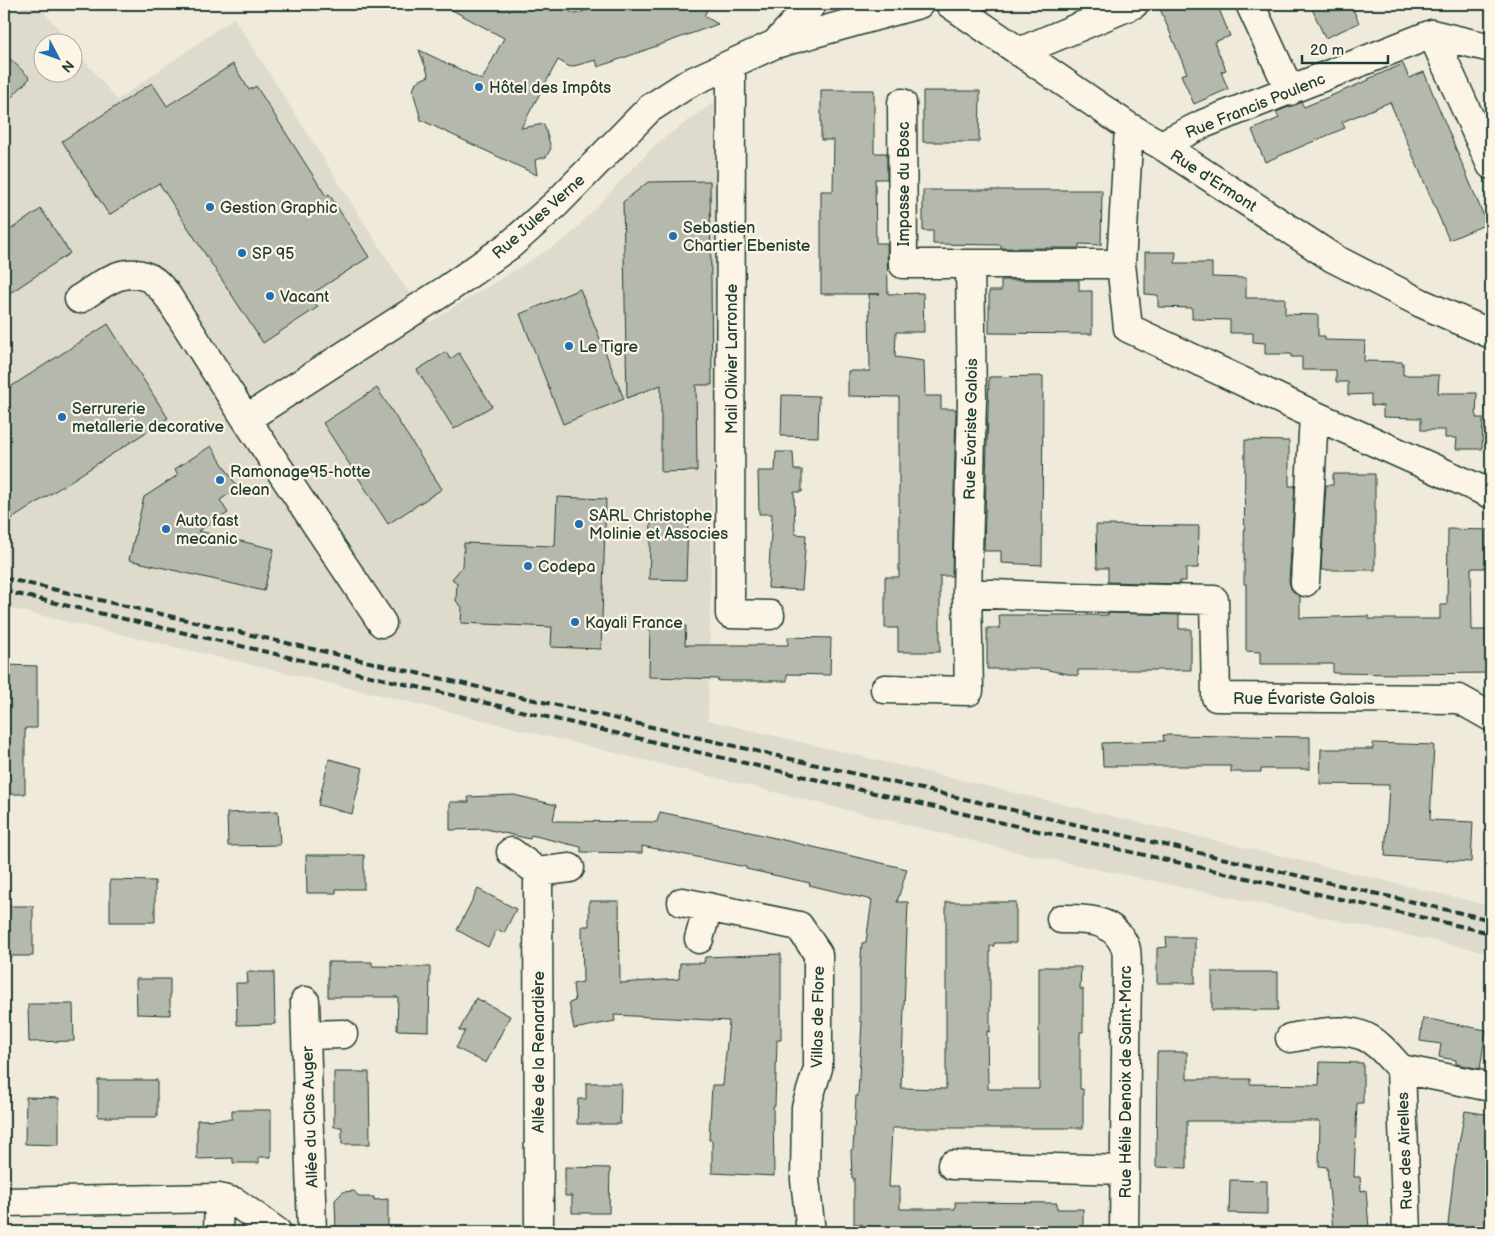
<svg xmlns="http://www.w3.org/2000/svg" width="1495" height="1236" font-family="'Balsamiq Sans',sans-serif">
  <rect width="100%" height="100%" fill="#efeada"/>
  <filter id="ink" filterUnits="userSpaceOnUse"><feTurbulence type="fractalNoise" baseFrequency=".02" numOctaves="2"/><feDisplacementMap in="SourceGraphic" scale="10" xChannelSelector="R" yChannelSelector="G"/><feConvolveMatrix kernelMatrix="1 2 1 2 8 2 1 2 1" color-interpolation-filters="sRGB"/></filter>
  <g filter="url(#ink)">
    <path fill="#dedbcc" d="M 29,4 L 37,4 L 69,42 L 42,42 L 42,72 L 72,72 L 73,47 L 117,100 L 234,18 L 428,323 L 567,238 L 655,145 L 714,102 L 721,414 L 714,416 L 708,720 L 1491,906 L 1491,953 L 1017,852 L 385,696 L 4,607 L 4,7 L 9,13 Z"/>
    <path fill="#b5b9ad" stroke="#1f3d34" d="M 441,4 L 556,4 L 575,14 L 606,4 L 710,4 L 704,16 L 718,24 L 598,67 L 596,60 L 570,67 L 558,60 L 521,128 L 544,124 L 551,148 L 546,157 L 535,160 L 537,175 L 421,120 L 413,91 L 416,82 L 429,76 L 419,50 L 482,80 L 504,38 Z
      M 1158,4 L 1217,4 L 1230,36 L 1214,42 L 1226,70 L 1221,72 L 1228,89 L 1194,104 L 1181,75 L 1187,73 Z
      M 1310,4 L 1351,4 L 1359,23 L 1325,38 Z
      M 4,53 L 30,78 L 4,105 Z
      M 233,64 L 249,90 L 256,86 L 326,196 L 329,194 L 369,257 L 310,295 L 318,307 L 263,343 L 159,183 L 109,215 L 62,141 L 152,83 L 167,106 Z
      M 1403,64 L 1409,78 L 1424,72 L 1487,224 L 1449,240 L 1390,102 L 1342,122 L 1345,128 L 1265,162 L 1252,130 L 1279,118 L 1276,112 L 1301,102 L 1304,107 L 1369,80 L 1368,79 Z
      M 821,90 L 874,90 L 874,153 L 887,153 L 887,179 L 875,179 L 876,243 L 887,243 L 888,294 L 923,293 L 924,332 L 896,332 L 895,357 L 924,361 L 925,396 L 941,396 L 941,409 L 956,409 L 952,576 L 940,576 L 940,652 L 898,652 L 898,628 L 885,628 L 885,577 L 899,577 L 899,397 L 848,396 L 848,371 L 870,371 L 869,294 L 880,294 L 821,294 L 821,191 L 833,191 L 834,140 L 821,140 Z
      M 923,91 L 980,91 L 979,142 L 923,142 Z
      M 710,181 L 712,385 L 696,385 L 697,471 L 661,472 L 661,385 L 627,398 L 623,202 L 648,182 Z
      M 923,190 L 1102,190 L 1101,245 L 1079,244 L 1079,248 L 1001,248 L 1001,245 L 933,244 L 933,231 L 923,231 Z
      M 41,209 L 70,253 L 4,297 L 4,234 Z
      M 1145,252 L 1176,252 L 1175,263 L 1212,263 L 1212,277 L 1246,278 L 1246,298 L 1285,298 L 1285,314 L 1318,315 L 1318,336 L 1325,336 L 1325,340 L 1365,341 L 1364,361 L 1403,362 L 1403,375 L 1439,375 L 1438,393 L 1477,393 L 1476,418 L 1483,418 L 1482,449 L 1456,449 L 1457,438 L 1445,438 L 1445,430 L 1421,430 L 1421,418 L 1383,417 L 1383,406 L 1371,405 L 1371,394 L 1348,395 L 1348,382 L 1336,382 L 1336,370 L 1302,370 L 1302,357 L 1291,357 L 1291,354 L 1265,354 L 1265,343 L 1253,342 L 1253,333 L 1230,333 L 1230,320 L 1192,319 L 1192,308 L 1158,307 L 1158,295 L 1145,294 Z
      M 1001,280 L 1079,280 L 1079,291 L 1092,291 L 1092,334 L 989,333 L 989,291 L 1001,291 Z
      M 580,289 L 624,399 L 563,424 L 520,314 Z
      M 108,324 L 168,418 L 4,524 L 4,391 Z
      M 446,352 L 450,359 L 459,353 L 492,406 L 454,429 L 417,370 Z
      M 1043,376 L 1042,565 L 1001,563 L 1001,551 L 984,551 L 989,377 Z
      M 377,388 L 442,489 L 388,524 L 323,423 Z
      M 782,395 L 819,396 L 818,437 L 781,436 Z
      M 1245,440 L 1289,441 L 1289,486 L 1295,486 L 1289,581 L 1291,589 L 1300,596 L 1300,618 L 1369,616 L 1369,619 L 1440,619 L 1440,605 L 1447,605 L 1448,529 L 1491,530 L 1491,556 L 1489,556 L 1489,568 L 1471,568 L 1472,630 L 1491,630 L 1491,673 L 1400,674 L 1333,673 L 1333,664 L 1260,664 L 1260,652 L 1246,651 L 1246,584 L 1244,584 Z
      M 211,446 L 238,488 L 220,500 L 228,513 L 198,531 L 274,549 L 264,591 L 129,560 L 144,497 L 178,475 L 175,469 Z
      M 776,452 L 793,452 L 794,470 L 802,470 L 802,492 L 794,492 L 795,534 L 806,535 L 802,590 L 768,588 L 772,514 L 759,514 L 758,471 L 775,471 Z
      M 1333,474 L 1375,474 L 1375,570 L 1321,570 L 1326,485 L 1333,485 Z
      M 557,497 L 606,499 L 601,649 L 551,647 L 552,627 L 461,623 L 462,607 L 456,601 L 457,583 L 452,579 L 463,566 L 464,543 L 555,546 Z
      M 651,520 L 688,521 L 686,580 L 649,579 Z
      M 1096,525 L 1199,526 L 1198,568 L 1186,568 L 1186,581 L 1180,581 L 1180,584 L 1108,582 L 1108,568 L 1097,568 Z
      M 1108,613 L 1179,615 L 1179,629 L 1191,629 L 1191,670 L 1078,670 L 1078,676 L 1043,669 L 987,669 L 987,628 L 1000,628 L 999,615 L 1108,615 Z
      M 650,625 L 686,626 L 685,645 L 788,645 L 788,637 L 831,638 L 830,675 L 787,674 L 787,681 L 718,681 L 718,679 L 649,677 Z
      M 4,665 L 37,666 L 37,728 L 25,728 L 25,794 L 4,794 Z
      M 1163,735 L 1310,737 L 1310,769 L 1261,769 L 1261,772 L 1231,772 L 1231,766 L 1103,766 L 1102,743 L 1164,741 Z
      M 1373,743 L 1434,745 L 1430,820 L 1473,822 L 1471,862 L 1385,856 L 1389,785 L 1320,784 L 1321,749 L 1373,749 Z
      M 329,759 L 363,768 L 352,814 L 318,805 Z
      M 514,795 L 556,805 L 553,821 L 657,822 L 660,812 L 745,830 L 745,831 L 907,869 L 897,902 L 908,902 L 901,1088 L 946,1089 L 946,902 L 1016,902 L 1016,943 L 994,943 L 994,946 L 990,946 L 990,1032 L 987,1031 L 988,1089 L 1039,1089 L 1039,967 L 1081,967 L 1080,989 L 1083,989 L 1083,1032 L 1080,1032 L 1080,1089 L 1083,1089 L 1083,1128 L 892,1128 L 889,1187 L 900,1187 L 900,1209 L 955,1209 L 955,1202 L 1057,1203 L 1057,1209 L 1083,1209 L 1083,1232 L 862,1232 L 862,1224 L 854,1224 L 854,1178 L 852,1178 L 851,1150 L 853,1149 L 856,1096 L 858,1096 L 862,1022 L 860,1022 L 860,969 L 862,943 L 866,942 L 872,900 L 809,885 L 810,883 L 746,869 L 746,867 L 642,846 L 642,853 L 581,852 L 581,847 L 531,835 L 530,839 L 486,829 L 450,830 L 450,802 L 469,802 L 468,797 Z
      M 278,811 L 280,845 L 228,846 L 227,813 Z
      M 306,855 L 364,855 L 364,889 L 336,889 L 336,893 L 307,893 Z
      M 110,880 L 155,881 L 155,922 L 110,922 Z
      M 478,889 L 516,909 L 504,933 L 497,929 L 488,947 L 457,930 Z
      M 589,901 L 619,901 L 620,983 L 679,979 L 680,963 L 704,963 L 705,957 L 781,954 L 781,1040 L 777,1040 L 775,1106 L 773,1106 L 774,1176 L 712,1173 L 712,1140 L 709,1140 L 712,1085 L 723,1085 L 729,1021 L 614,1015 L 615,1021 L 574,1029 L 569,1003 L 575,1001 L 573,984 L 583,982 L 582,926 L 589,926 Z
      M 4,906 L 33,906 L 33,956 L 4,956 Z
      M 1166,937 L 1195,937 L 1195,983 L 1157,983 L 1157,948 L 1167,947 Z
      M 328,962 L 372,962 L 372,966 L 430,967 L 429,1031 L 397,1030 L 398,997 L 328,997 Z
      M 247,972 L 274,972 L 275,1024 L 237,1025 L 236,983 L 248,983 Z
      M 1212,972 L 1278,972 L 1278,1010 L 1212,1010 Z
      M 136,979 L 170,979 L 170,1015 L 137,1014 Z
      M 476,998 L 510,1016 L 486,1063 L 456,1048 L 465,1031 L 459,1031 Z
      M 28,1004 L 73,1004 L 74,1041 L 29,1042 Z
      M 1423,1018 L 1486,1030 L 1480,1069 L 1456,1064 L 1456,1060 L 1439,1057 L 1441,1044 L 1420,1041 Z
      M 1157,1052 L 1187,1052 L 1187,1079 L 1250,1079 L 1250,1084 L 1319,1085 L 1320,1062 L 1363,1063 L 1363,1103 L 1357,1103 L 1354,1177 L 1360,1177 L 1361,1191 L 1366,1190 L 1369,1228 L 1333,1230 L 1327,1167 L 1319,1166 L 1320,1121 L 1187,1121 L 1187,1168 L 1156,1167 Z
      M 334,1072 L 369,1072 L 370,1144 L 342,1144 L 342,1127 L 334,1127 Z
      M 98,1080 L 157,1080 L 157,1117 L 98,1117 Z
      M 586,1083 L 621,1083 L 620,1124 L 577,1124 L 578,1099 L 586,1099 Z
      M 26,1097 L 59,1098 L 59,1145 L 25,1144 Z
      M 232,1110 L 271,1110 L 271,1157 L 259,1157 L 259,1163 L 233,1163 L 233,1158 L 197,1159 L 197,1120 L 232,1119 Z
      M 1465,1111 L 1491,1115 L 1491,1202 L 1488,1229 L 1448,1225 L 1454,1171 Z
      M 565,1167 L 610,1168 L 609,1213 L 572,1213 L 572,1196 L 565,1196 Z
      M 1230,1180 L 1267,1181 L 1267,1214 L 1229,1213 Z
      M 354,1191 L 359,1197 L 374,1197 L 374,1200 L 388,1199 L 388,1232 L 336,1232 L 335,1200 L 343,1192 Z"/>
    <g fill="none" stroke-linecap="round" stroke-linejoin="round">
      <defs>
        <path id="minor" d="M 950,4 L 1129,127 L 1161,145 L 1333,258 L 1421,303 L 1491,334
          M 1250,4 L 1290,91
          M 1432,34 L 1491,165
          M 775,44 L 812,4
          M 1019,52 L 1134,4
          M 731,65 L 730,614 L 770,615
          M 902,103 L 903,264 L 970,264
          M 1161,145 L 1203,124 L 1432,34 L 1491,48
          M 1121,264 L 1129,127
          M 79,299 C 100,286 121,266 147,277 C 154,279 160,287 165,292 L 246,419 L 382,623
          M 246,419 L 449,288 L 510,245 L 556,204 L 649,109 L 689,83 L 775,44 L 919,4
          M 1491,494 L 1314,415 L 1128,328 L 1121,264 L 970,264 L 972,399 L 967,593 L 1071,597 L 1214,600 L 1216,697 L 1459,699 L 1491,717
          M 1305,582 L 1314,415
          M 885,689 L 969,691 L 967,593
          M 511,852 L 538,872 L 570,868
          M 538,872 L 539,1232
          M 682,902 L 799,926 L 818,954 L 818,1068 L 806,1107 L 805,1180 L 811,1232
          M 1061,919 C 1087,919 1112,918 1125,946 C 1128,953 1126,963 1127,970 L 1124,1232
          M 699,939 L 708,907
          M 305,1001 L 312,1232
          M 306,1035 L 343,1034
          M 1290,1038 C 1320,1033 1354,1023 1379,1046 C 1387,1053 1394,1062 1401,1069 L 1407,1232
          M 1401,1069 L 1491,1087
          M 952,1165 L 1125,1170
          M 4,1202 L 219,1198 L 235,1202 L 277,1232
          M 218,1232 L 219,1198"/>
      </defs>
      <use href="#minor" stroke="#1f3d34" stroke-width="31"/>
      <use href="#minor" stroke="#fcf5e5" stroke-width="28"/>
      <path stroke="#1f3d34" stroke-width="4" stroke-dasharray="8 4" stroke-linecap="butt" d="M 4,578 L 1491,920
        M 4,591 L 1025,828 L 1491,933"/>
    </g>
  </g>
  <g fill="#1f6fb2" stroke="#fcf5e5" stroke-width="2">
    <circle cx="479" cy="87" r="5"/>
    <circle cx="210" cy="207" r="5"/>
    <circle cx="673" cy="236" r="5"/>
    <circle cx="242" cy="253" r="5"/>
    <circle cx="270" cy="296" r="5"/>
    <circle cx="569" cy="346" r="5"/>
    <circle cx="62" cy="417" r="5"/>
    <circle cx="220" cy="480" r="5"/>
    <circle cx="579" cy="524" r="5"/>
    <circle cx="166" cy="529" r="5"/>
    <circle cx="528" cy="566" r="5"/>
    <circle cx="575" cy="622" r="5"/>
  </g>
  <g text-anchor="middle" stroke-width="4.5" stroke-linejoin="round" paint-order="stroke">
    <g font-size="16" fill="#1f3d34" stroke="#fcf5e5" text-anchor="start">
      <text x="489" y="93">Hôtel des Impôts</text>
      <text x="220" y="213">Gestion Graphic</text>
      <text x="683" y="233">Sebastien<tspan x="683" dy="18">Chartier Ebeniste</tspan></text>
      <text x="252" y="259">SP 95</text>
      <text x="280" y="302">Vacant</text>
      <text x="579" y="352">Le Tigre</text>
      <text x="72" y="414">Serrurerie<tspan x="72" dy="18">metallerie decorative</tspan></text>
      <text x="230" y="477">Ramonage95-hotte<tspan x="230" dy="18">clean</tspan></text>
      <text x="589" y="521">SARL Christophe<tspan x="589" dy="18">Molinie et Associes</tspan></text>
      <text x="176" y="526">Auto fast<tspan x="176" dy="18">mecanic</tspan></text>
      <text x="538" y="572">Codepa</text>
      <text x="585" y="628">Kayali France</text>
    </g>
    <g font-size="16" fill="#1f3d34" stroke="#fcf5e5">
      <text transform="translate(1255 105) rotate(-22)" y="6">Rue Francis Poulenc</text>
      <text transform="translate(1214 180) rotate(33)" y="6">Rue d'Ermont</text>
      <text transform="translate(903 184) rotate(-90)" y="6">Impasse du Bosc</text>
      <text transform="translate(538 216) rotate(-42)" y="6">Rue Jules Verne</text>
      <text transform="translate(731 359) rotate(-90)" y="6">Mail Olivier Larronde</text>
      <text transform="translate(970 429) rotate(-89)" y="6">Rue Évariste Galois</text>
      <text x="1304" y="704">Rue Évariste Galois</text>
      <text transform="translate(817 1017) rotate(-89)" y="6">Villas de Flore</text>
      <text transform="translate(538 1052) rotate(-90)" y="6">Allée de la Renardière</text>
      <text transform="translate(1125 1082) rotate(-90)" y="6">Rue Hélie Denoix de Saint-Marc</text>
      <text transform="translate(309 1117) rotate(-92)" y="6">Allée du Clos Auger</text>
      <text transform="translate(1404 1151) rotate(-92)" y="6">Rue des Airelles</text>
    </g>
  </g>
  <rect width="1495" height="1236" fill="none" stroke="#fcf5e5" stroke-width="20"/>
  <rect x="10" y="10" width="1475" height="1216" fill="none" stroke="#1f3d34" stroke-width="2" filter="url(#ink)"/>
  <g transform="translate(58 58) rotate(131)"><circle r="24" fill="#fcf5e5" stroke="#a4ab9e"/>
  <path d="M0-4L9 19L0 12L-9 19Z" fill="#1f6fb2"/>
  <text y="-8" font-size="14" font-weight="bold" text-anchor="middle" fill="#1f3d34">N</text>
  </g>
  <path d="M1302 55v8h86v-8" fill="none" stroke="#1f3d34" stroke-width="2.5"/>
  <text x="1310" y="55" font-size="15" fill="#1f3d34" stroke="#fcf5e5" stroke-width="4" paint-order="stroke">20 m</text>
</svg>
